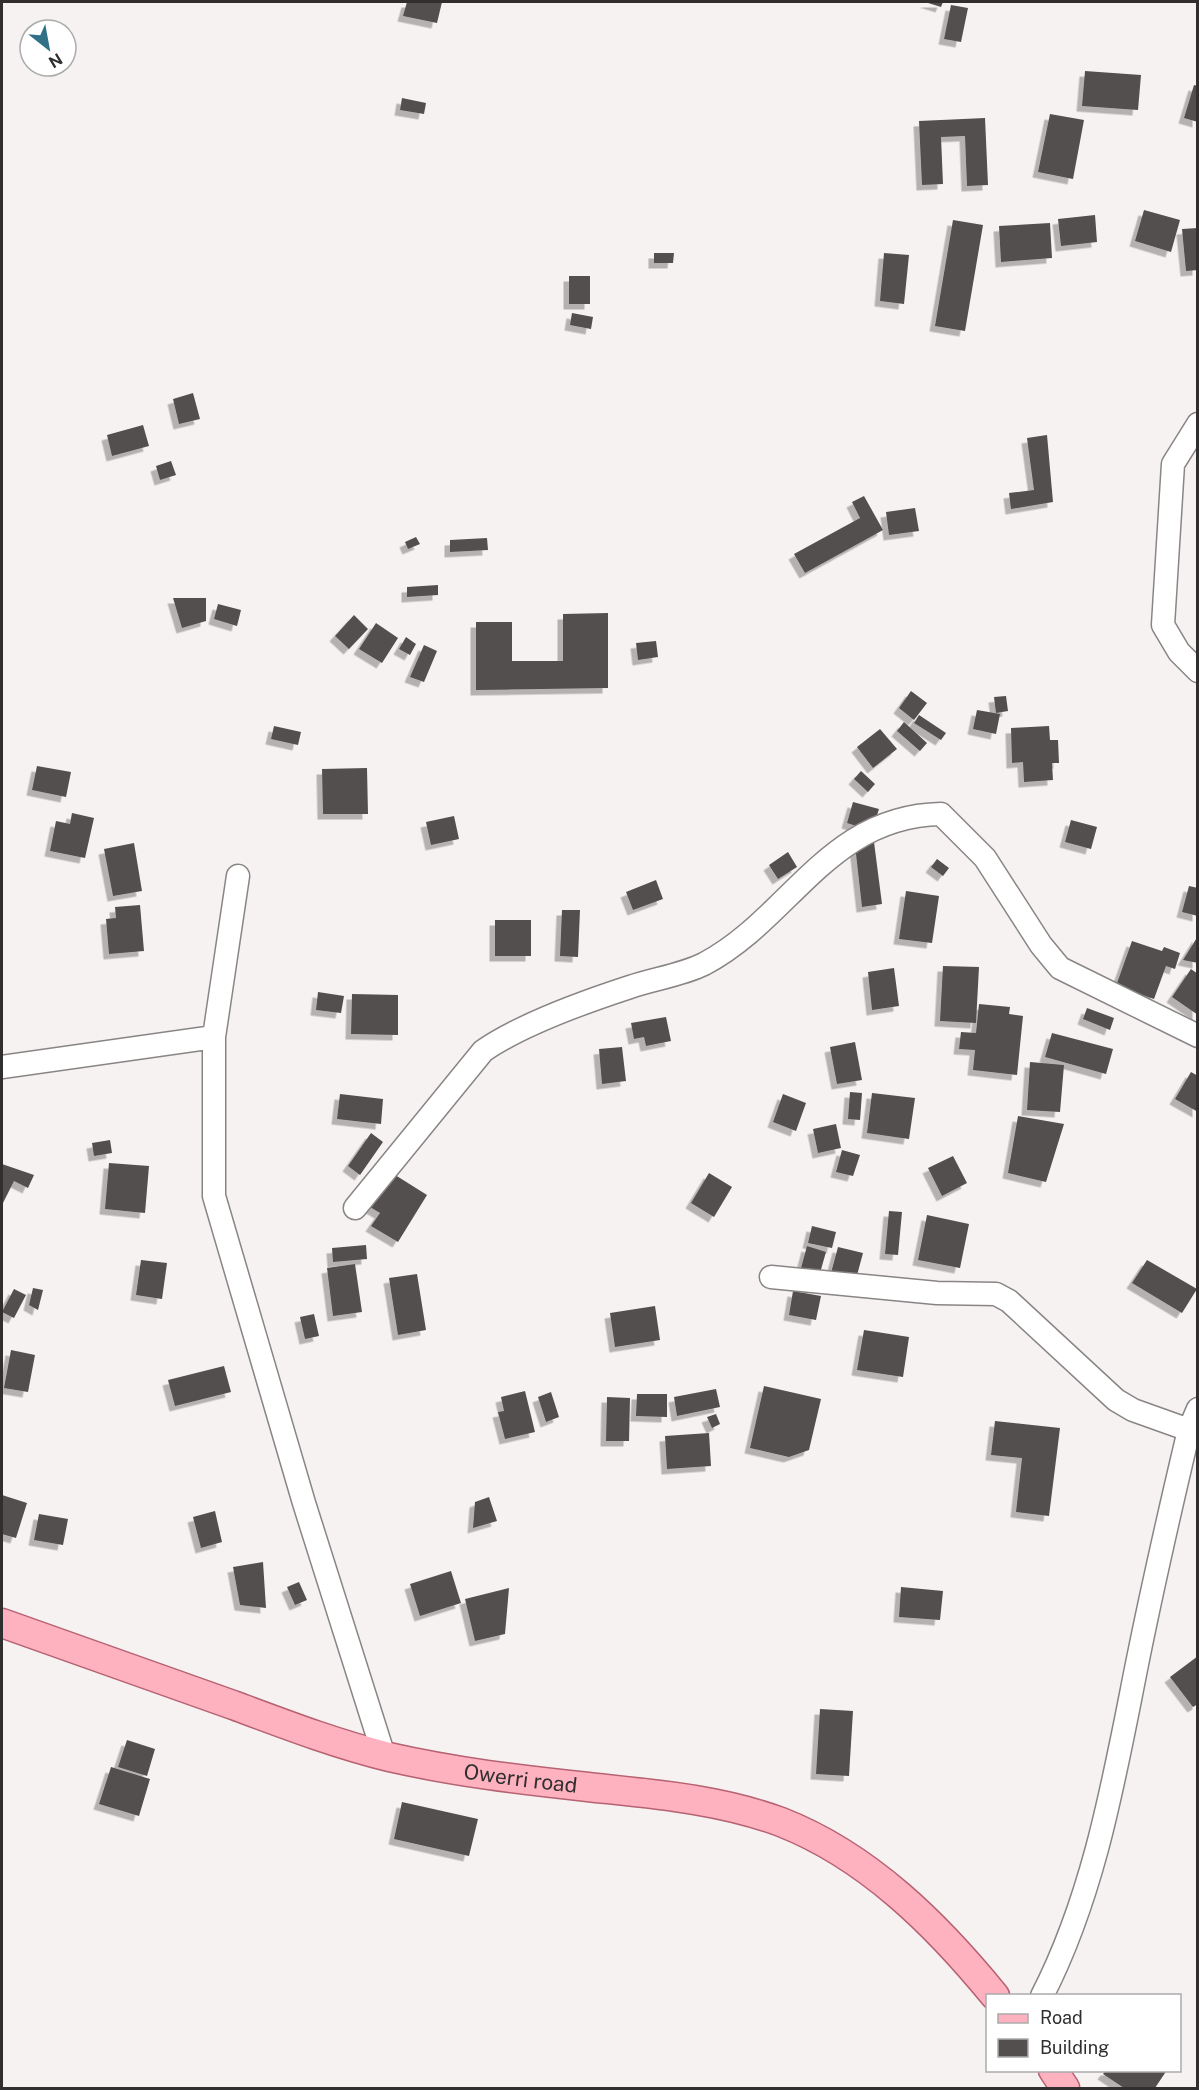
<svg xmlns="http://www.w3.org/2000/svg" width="1199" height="2090" font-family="'Public Sans',sans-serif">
  <defs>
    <filter id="shadow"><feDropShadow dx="-5.5" dy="5.5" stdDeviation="0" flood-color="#0004"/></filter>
  </defs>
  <rect width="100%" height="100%" fill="#f7f2f2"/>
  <path fill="#534f4f" filter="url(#shadow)" d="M 407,2 L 442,2 L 437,23 L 403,16 Z
    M 925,2 L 943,2 L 941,7 Z
    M 951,5 L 968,8 L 961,42 L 944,39 Z
    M 1085,71 L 1141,75 L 1138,110 L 1082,106 Z
    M 1194,85 L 1198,86 L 1198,122 L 1184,118 Z
    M 402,98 L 426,103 L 424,114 L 400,110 Z
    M 1050,114 L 1084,120 L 1073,179 L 1038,172 Z
    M 985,118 L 988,185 L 967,186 L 965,136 L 941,137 L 943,184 L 922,185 L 919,121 Z
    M 1144,210 L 1180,220 L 1171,252 L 1135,241 Z
    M 1095,215 L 1097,242 L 1061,246 L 1058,219 Z
    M 953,220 L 983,225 L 965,331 L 935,326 Z
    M 1050,223 L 1052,258 L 1001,262 L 999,226 Z
    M 1198,228 L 1198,270 L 1186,271 L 1182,229 Z
    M 654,253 L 674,253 L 673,263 L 654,263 Z
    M 884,253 L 909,255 L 904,304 L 880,301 Z
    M 569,276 L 590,276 L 590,304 L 569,304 Z
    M 572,313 L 593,317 L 591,329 L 570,325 Z
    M 193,393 L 200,419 L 179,424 L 173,399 Z
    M 143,425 L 149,446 L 112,456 L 107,435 Z
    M 1047,435 L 1053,502 L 1011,509 L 1009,493 L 1034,490 L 1027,438 Z
    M 171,461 L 176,475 L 160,480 L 156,466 Z
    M 864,496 L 883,530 L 805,573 L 794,554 L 860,518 L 852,502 Z
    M 915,508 L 919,531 L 889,535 L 886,512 Z
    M 416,537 L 420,544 L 408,549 L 405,542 Z
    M 487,538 L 488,550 L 450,552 L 450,540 Z
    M 438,585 L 438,595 L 407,597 L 407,587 Z
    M 173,598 L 206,598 L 206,621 L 182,628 Z
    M 218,604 L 241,610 L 237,626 L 214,619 Z
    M 608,613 L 608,688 L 476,690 L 476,622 L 512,622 L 512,661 L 563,661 L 563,614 Z
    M 354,615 L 368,629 L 349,649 L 335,636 Z
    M 376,623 L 398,638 L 382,663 L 359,649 Z
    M 406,637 L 416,644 L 410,655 L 399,649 Z
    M 656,641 L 658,657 L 638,660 L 636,643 Z
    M 424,645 L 437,651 L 424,682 L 410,677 Z
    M 911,691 L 927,703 L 914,720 L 899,708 Z
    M 1006,696 L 1008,711 L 996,713 L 994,697 Z
    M 977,710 L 1000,714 L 996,734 L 973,729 Z
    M 919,715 L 946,733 L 941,740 L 914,723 Z
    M 904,722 L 927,743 L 920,751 L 897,731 Z
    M 274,726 L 301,732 L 298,745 L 271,739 Z
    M 1049,726 L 1050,740 L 1058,740 L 1059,763 L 1052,763 L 1053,780 L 1024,782 L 1023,762 L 1012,763 L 1011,728 Z
    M 880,729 L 897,749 L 873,768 L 857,747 Z
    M 37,766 L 71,772 L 66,797 L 32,790 Z
    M 367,768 L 368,814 L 323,814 L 322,769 Z
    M 861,771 L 875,784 L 868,792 L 854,779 Z
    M 853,802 L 879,809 L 872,831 L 847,823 Z
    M 72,813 L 94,818 L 85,858 L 50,851 L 56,821 L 70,824 Z
    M 454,816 L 459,839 L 431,845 L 426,822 Z
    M 1071,820 L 1097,827 L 1091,849 L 1065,842 Z
    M 874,842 L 882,904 L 862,907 L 855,845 Z
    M 134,843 L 142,891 L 113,896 L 104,849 Z
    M 788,852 L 797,867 L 778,879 L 769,865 Z
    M 937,859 L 949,868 L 943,876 L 931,867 Z
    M 656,880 L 663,899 L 633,910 L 626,892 Z
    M 1189,886 L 1198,888 L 1198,916 L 1182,912 Z
    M 906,891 L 939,896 L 932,943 L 899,939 Z
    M 140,905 L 144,951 L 109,954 L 106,919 L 116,918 L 115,907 Z
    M 562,910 L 580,910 L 578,957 L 560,956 Z
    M 495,920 L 531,920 L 531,956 L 495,956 Z
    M 1198,936 L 1198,963 L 1183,960 Z
    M 1132,941 L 1162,951 L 1164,947 L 1180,953 L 1175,969 L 1166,966 L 1154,999 L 1116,986 Z
    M 943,966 L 979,967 L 976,1023 L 940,1021 Z
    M 894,968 L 899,1006 L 872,1010 L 868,972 Z
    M 1191,969 L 1198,974 L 1198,1015 L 1172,997 Z
    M 318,992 L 344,996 L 341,1013 L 316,1010 Z
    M 352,994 L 398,995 L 398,1035 L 351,1034 Z
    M 979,1004 L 1010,1007 L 1009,1014 L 1023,1016 L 1017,1075 L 973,1070 L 975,1050 L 959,1049 L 961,1032 L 976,1033 Z
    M 1087,1008 L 1114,1018 L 1110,1030 L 1083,1019 Z
    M 666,1017 L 671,1041 L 646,1046 L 644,1037 L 634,1039 L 631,1023 Z
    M 1052,1033 L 1113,1049 L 1106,1074 L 1045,1057 Z
    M 855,1042 L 862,1080 L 837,1084 L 830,1047 Z
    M 622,1047 L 626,1081 L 602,1084 L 599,1049 Z
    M 1030,1062 L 1064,1065 L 1060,1112 L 1027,1110 Z
    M 1191,1072 L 1198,1076 L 1198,1112 L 1175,1099 Z
    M 850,1092 L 862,1093 L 860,1120 L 848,1119 Z
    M 872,1093 L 915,1098 L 909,1139 L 867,1133 Z
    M 340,1094 L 383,1099 L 381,1124 L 337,1119 Z
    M 783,1094 L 806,1103 L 796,1131 L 773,1122 Z
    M 1018,1116 L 1064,1124 L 1046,1182 L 1008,1173 Z
    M 836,1124 L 841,1148 L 818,1153 L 813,1129 Z
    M 371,1133 L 383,1142 L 360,1175 L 348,1166 Z
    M 110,1140 L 112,1153 L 94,1156 L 92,1143 Z
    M 842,1150 L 860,1155 L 853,1176 L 836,1172 Z
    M 953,1156 L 967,1183 L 942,1196 L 928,1168 Z
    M 109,1163 L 149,1166 L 145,1213 L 105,1209 Z
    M 2,1164 L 34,1175 L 28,1188 L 14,1181 L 2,1205 Z
    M 392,1173 L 427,1195 L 398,1242 L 371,1226 L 380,1213 L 370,1207 Z
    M 709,1173 L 732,1187 L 714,1217 L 691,1203 Z
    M 889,1211 L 902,1212 L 898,1255 L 885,1254 Z
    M 927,1215 L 969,1224 L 960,1268 L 918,1260 Z
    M 812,1226 L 836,1232 L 832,1248 L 808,1243 Z
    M 366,1245 L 367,1259 L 333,1262 L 332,1248 Z
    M 807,1246 L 826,1252 L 820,1273 L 801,1268 Z
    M 838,1247 L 863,1253 L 856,1279 L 831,1273 Z
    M 141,1260 L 167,1263 L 162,1299 L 136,1295 Z
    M 1147,1260 L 1197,1289 L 1182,1313 L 1132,1283 Z
    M 355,1264 L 362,1312 L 333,1316 L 327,1268 Z
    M 417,1274 L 426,1330 L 398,1335 L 389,1278 Z
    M 33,1288 L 43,1290 L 38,1310 L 29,1305 Z
    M 14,1289 L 26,1295 L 14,1318 L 2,1312 Z
    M 793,1291 L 821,1296 L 816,1320 L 789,1315 Z
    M 655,1306 L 660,1340 L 615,1347 L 610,1313 Z
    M 314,1314 L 319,1336 L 305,1339 L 300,1317 Z
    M 864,1330 L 909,1337 L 903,1377 L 857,1370 Z
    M 11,1350 L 35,1355 L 28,1392 L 4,1388 Z
    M 224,1366 L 231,1392 L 175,1406 L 168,1380 Z
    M 764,1386 L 821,1399 L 809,1450 L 789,1457 L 750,1448 Z
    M 716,1389 L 720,1407 L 677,1416 L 674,1397 Z
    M 525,1391 L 535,1432 L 505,1439 L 498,1412 L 504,1411 L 501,1397 Z
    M 551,1392 L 559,1417 L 546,1422 L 538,1397 Z
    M 637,1394 L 667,1394 L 667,1417 L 636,1416 Z
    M 607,1397 L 630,1398 L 629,1441 L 606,1441 Z
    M 716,1414 L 720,1424 L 712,1428 L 707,1417 Z
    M 995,1421 L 1060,1428 L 1049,1516 L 1016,1512 L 1022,1458 L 991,1455 Z
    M 709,1433 L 711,1466 L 667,1469 L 665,1436 Z
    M 2,1495 L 27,1503 L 16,1538 L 2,1534 Z
    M 489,1497 L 497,1521 L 473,1528 L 475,1502 Z
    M 215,1511 L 222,1542 L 201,1548 L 193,1517 Z
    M 39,1514 L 68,1519 L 63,1545 L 34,1540 Z
    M 263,1562 L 266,1608 L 240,1605 L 233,1567 Z
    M 451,1571 L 461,1603 L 420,1616 L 410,1584 Z
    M 299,1582 L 307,1600 L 295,1605 L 287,1587 Z
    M 901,1587 L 943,1591 L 940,1620 L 899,1617 Z
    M 509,1588 L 505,1634 L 475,1641 L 465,1599 Z
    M 1198,1656 L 1198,1704 L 1193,1707 L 1170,1677 Z
    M 820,1709 L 853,1711 L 849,1776 L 816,1774 Z
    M 127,1740 L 155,1749 L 147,1776 L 118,1767 Z
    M 111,1767 L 150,1779 L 139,1816 L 99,1804 Z
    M 402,1802 L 478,1819 L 469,1856 L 394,1839 Z
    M 1106,2070 L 1167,2070 L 1155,2088 L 1124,2088 L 1103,2074 Z"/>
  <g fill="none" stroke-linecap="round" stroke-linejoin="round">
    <defs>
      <path id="minor" d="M 1198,424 L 1173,464 L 1163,625 L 1179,652 L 1198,671
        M 238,876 L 214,1037 L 214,1196 L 304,1503 L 384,1756
        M 2,1067 L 214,1037
        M 355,1208 L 483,1051 C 522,1024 584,1002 630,987 C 653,979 682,975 704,964 C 791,918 828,816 941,814 L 985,858 L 1041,945 L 1060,968 L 1198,1036
        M 771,1277 L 937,1293 L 996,1294 L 1009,1301 L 1116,1400 L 1133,1410 L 1189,1430
        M 1042,1996 C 1094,1895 1114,1780 1136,1669 C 1152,1589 1170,1510 1189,1430 L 1198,1409"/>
      <g id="major">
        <path id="s1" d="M 2,1623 C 79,1651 156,1678 233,1705 C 284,1724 336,1744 389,1757 C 455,1772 521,1780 588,1787 C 653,1794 719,1799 781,1822 C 868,1856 937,1925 995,1996"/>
        <path d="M 1053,2070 L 1065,2088"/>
      </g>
    </defs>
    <use href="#minor" stroke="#8a8585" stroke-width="25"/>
    <use href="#major" stroke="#b66272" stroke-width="31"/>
    <use href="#minor" stroke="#fff" stroke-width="22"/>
    <use href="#major" stroke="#feb2c0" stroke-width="28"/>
  </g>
  <g text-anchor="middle" stroke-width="6" stroke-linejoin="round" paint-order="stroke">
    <g font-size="21" fill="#302e2e" stroke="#fff">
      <text dy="7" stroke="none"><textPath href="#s1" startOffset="543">Owerri road</textPath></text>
    </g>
  </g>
  <rect width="1199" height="2090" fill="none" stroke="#302e2e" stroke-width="6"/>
  <rect x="986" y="1994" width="195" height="78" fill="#ffffff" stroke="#acabab" stroke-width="1.5"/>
  <rect x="998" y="2014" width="30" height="9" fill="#feb2c0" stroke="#acabab" stroke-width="1.5"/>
  <text x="1040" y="2024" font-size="18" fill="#302e2e">Road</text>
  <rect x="998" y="2039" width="30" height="18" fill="#534f4f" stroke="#acabab" stroke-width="1.5"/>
  <text x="1040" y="2054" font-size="18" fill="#302e2e">Building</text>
  <g transform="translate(48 48) rotate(149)"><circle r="28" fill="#ffffff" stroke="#acabab" stroke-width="1.5"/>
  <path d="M0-4.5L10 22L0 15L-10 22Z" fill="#317185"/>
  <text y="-9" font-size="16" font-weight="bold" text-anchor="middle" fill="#302e2e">N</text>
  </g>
</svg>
